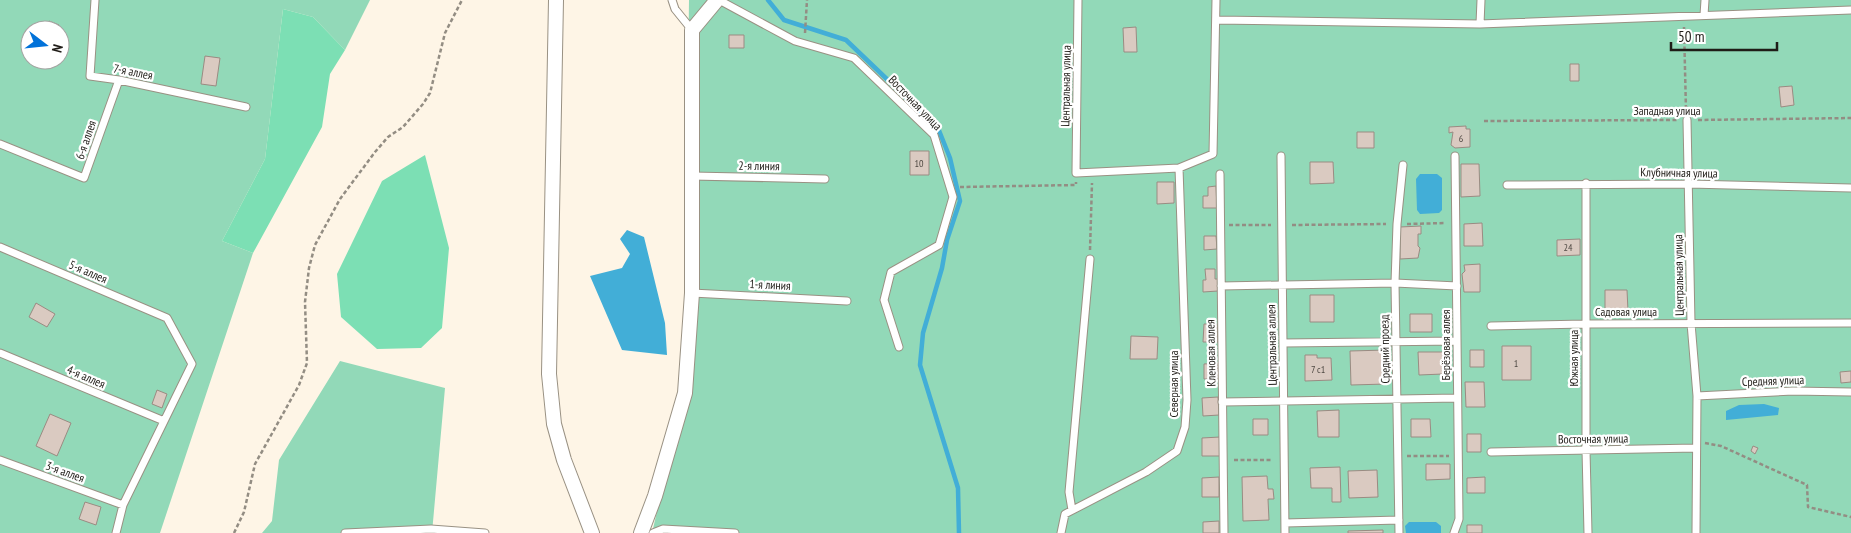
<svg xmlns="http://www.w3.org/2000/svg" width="1851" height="533" font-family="'PT Sans Narrow',sans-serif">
  <rect width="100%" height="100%" fill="#fef5e6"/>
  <path fill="#92d9b8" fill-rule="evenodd" d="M 0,0 L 370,0 L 345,50 L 313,17 L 283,9 L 265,159 L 222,241 L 253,253 L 160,533 L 0,533 ZM 30,30 L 60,30 L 60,60 L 30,60 Z
    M 689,0 L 1851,0 L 1851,533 L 652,533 L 684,395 Z
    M 340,361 L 445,388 L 432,533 L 262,533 L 272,521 L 279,460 Z"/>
  <path fill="#7cdfb4" d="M 283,9 L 313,17 L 345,50 L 330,74 L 322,127 L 253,253 L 222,241 L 265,159 Z
    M 425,155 L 449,248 L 442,328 L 421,348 L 377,349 L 341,317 L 337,274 L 382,181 Z"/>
  <path fill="#42aed7" d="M 1420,174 L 1437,174 L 1442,178 L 1442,210 L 1439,213 L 1420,214 L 1417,210 L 1416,179 Z
    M 627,230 L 644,237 L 665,323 L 667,355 L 622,350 L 590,276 L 622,268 L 630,254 L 620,239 Z
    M 1764,404 L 1779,408 L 1778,415 L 1726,420 L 1726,411 L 1739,405 Z
    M 1409,522 L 1436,522 L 1441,526 L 1441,533 L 1406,533 L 1405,526 Z"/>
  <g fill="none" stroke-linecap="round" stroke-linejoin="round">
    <path stroke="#42aed7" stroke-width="4.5" d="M 768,0 L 784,20 L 846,40 L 938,128 L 950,158 L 960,201 L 947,240 L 942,268 L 923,333 L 920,365 L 958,488 L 959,533"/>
  </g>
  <path fill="#dacac1" stroke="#9a8b82" d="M 49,21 L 59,25 L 57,30 L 46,30 Z
    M 1136,27 L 1137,52 L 1124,52 L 1123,28 Z
    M 729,35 L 744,35 L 744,48 L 729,48 Z
    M 205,56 L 220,58 L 216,86 L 201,84 Z
    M 1570,64 L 1579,64 L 1579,81 L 1570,81 Z
    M 1792,86 L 1794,105 L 1781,107 L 1779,87 Z
    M 1466,126 L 1466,129 L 1470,129 L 1470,147 L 1455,148 L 1451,145 L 1453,132 L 1449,133 L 1449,127 Z
    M 1357,132 L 1374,132 L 1374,148 L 1357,148 Z
    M 910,151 L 929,151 L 929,175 L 910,175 Z
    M 1310,162 L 1333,162 L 1334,183 L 1310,184 Z
    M 1461,164 L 1479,164 L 1480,196 L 1461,197 Z
    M 1157,182 L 1174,182 L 1174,203 L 1157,204 Z
    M 1216,186 L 1217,208 L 1203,208 L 1203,196 L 1208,196 L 1208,187 Z
    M 1482,223 L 1483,246 L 1464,246 L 1464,224 Z
    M 1421,226 L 1421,234 L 1418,234 L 1418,246 L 1420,248 L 1418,258 L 1400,259 L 1400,227 Z
    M 1204,236 L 1216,236 L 1217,249 L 1204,250 Z
    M 1580,239 L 1580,255 L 1557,256 L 1557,240 Z
    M 1480,264 L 1480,292 L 1464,292 L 1462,274 L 1465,271 L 1464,265 Z
    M 1205,269 L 1215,269 L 1215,279 L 1218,279 L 1218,291 L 1203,292 L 1203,280 L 1206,280 Z
    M 1605,290 L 1627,290 L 1628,311 L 1605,312 Z
    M 1310,295 L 1334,295 L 1334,322 L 1310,322 Z
    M 36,303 L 55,314 L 47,327 L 29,317 Z
    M 1410,314 L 1432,314 L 1432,332 L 1410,332 Z
    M 1204,324 L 1217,324 L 1218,342 L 1203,342 Z
    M 1131,336 L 1158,337 L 1157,359 L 1130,359 Z
    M 1502,346 L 1531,346 L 1531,380 L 1502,380 Z
    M 1386,350 L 1386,384 L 1351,385 L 1350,351 Z
    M 1470,350 L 1484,350 L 1484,367 L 1470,367 Z
    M 1418,352 L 1443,352 L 1443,374 L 1419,375 Z
    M 1305,355 L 1317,355 L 1317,358 L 1331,358 L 1332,380 L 1305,381 Z
    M 1218,363 L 1218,379 L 1204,379 L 1204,364 Z
    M 1851,371 L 1851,382 L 1841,383 L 1840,372 Z
    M 1465,382 L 1484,382 L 1485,407 L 1466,407 Z
    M 157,390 L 167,394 L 162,408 L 152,404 Z
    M 1218,397 L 1219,415 L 1203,416 L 1202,398 Z
    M 1339,410 L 1339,437 L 1318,437 L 1317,411 Z
    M 50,414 L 71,423 L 57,456 L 36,446 Z
    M 1253,419 L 1268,419 L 1268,435 L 1253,435 Z
    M 1411,419 L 1430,419 L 1431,437 L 1411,437 Z
    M 1467,434 L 1481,434 L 1481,452 L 1467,452 Z
    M 1220,437 L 1220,456 L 1202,456 L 1202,438 Z
    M 1753,446 L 1758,448 L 1755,454 L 1751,451 Z
    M 1426,464 L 1450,464 L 1450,479 L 1426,480 Z
    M 1340,467 L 1341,502 L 1332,502 L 1332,488 L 1311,488 L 1310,468 Z
    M 1377,470 L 1378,497 L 1349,498 L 1348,471 Z
    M 1267,476 L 1268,489 L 1273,489 L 1274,499 L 1268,499 L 1269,520 L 1243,521 L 1242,477 Z
    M 1219,477 L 1219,497 L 1202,497 L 1202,478 Z
    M 1485,477 L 1485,493 L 1467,493 L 1467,478 Z
    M 85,502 L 101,507 L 96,525 L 79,519 Z
    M 1219,521 L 1219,533 L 1203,533 L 1203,522 Z
    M 1467,525 L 1482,525 L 1482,533 L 1467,533 Z
    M 1383,530 L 1383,533 L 1348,533 L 1348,531 Z"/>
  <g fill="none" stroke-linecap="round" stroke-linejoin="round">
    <defs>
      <path id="lane" d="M 95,0 L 90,76 L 119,80 L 246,107
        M 672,0 L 675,9 L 692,30
        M 719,0 L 795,41 L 854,58 L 934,135 L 953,197 L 939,245 L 891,272 L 884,300 L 899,347
        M 1078,0 L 1076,173 L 1179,168 L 1213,154 L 1216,0
        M 1704,15 L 1705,0
        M 1216,20 L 1480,24 L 1851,10
        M 1480,24 L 1481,0
        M 1687,120 L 1691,323 L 1697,396 L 1696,533
        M 0,144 L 84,178 L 119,80
        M 1281,156 L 1285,533
        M 1220,174 L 1224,533
        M 692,176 L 825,179
        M 1586,183 L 1586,450 L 1588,533
        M 1507,185 L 1689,184 L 1851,188
        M 0,247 L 167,318 L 192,364 L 123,505 L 116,533
        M 1221,286 L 1395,283 L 1457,286
        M 692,293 L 847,301
        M 1491,326 L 1585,324 L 1851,323
        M 1283,343 L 1457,341
        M 0,353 L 164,421
        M 1697,396 L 1793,391 L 1851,392
        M 1222,402 L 1457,398
        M 1491,452 L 1696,448
        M 0,460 L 123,505
        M 1072,510 L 1069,492 L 1090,259
        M 1285,523 L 1399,520
        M 345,533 L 431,529 L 485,533
        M 653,533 L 663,529 L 735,533
        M 1061,533 L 1065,514 L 1146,472 L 1177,451 L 1185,427 L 1187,400 L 1179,168
        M 1399,533 L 1395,283 L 1397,224 L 1403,165
        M 1454,533 L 1459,519 L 1455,156"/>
      <path id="street" d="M 556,0 L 549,374 L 554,424 L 564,460 L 592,533
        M 641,533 L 655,496 L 685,393 L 692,293 L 692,30 L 717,0"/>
    </defs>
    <use href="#lane" stroke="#999183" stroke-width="9"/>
    <use href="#street" stroke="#999183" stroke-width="16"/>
    <path stroke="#938d83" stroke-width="2.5" stroke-dasharray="4 2.5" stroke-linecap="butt" d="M 1684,27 L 1686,111
      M 805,33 L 807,0
      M 1698,120 L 1851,118
      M 1484,121 L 1677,120
      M 960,187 L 1076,185 L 1076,182
      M 1407,224 L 1446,223
      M 1229,225 L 1271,225
      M 1292,225 L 1386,224
      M 1090,250 L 1092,183
      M 1705,443 L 1721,446 L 1807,485 L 1808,507 L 1851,517
      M 1407,456 L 1449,456
      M 1234,460 L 1273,460
      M 234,533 L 244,512 L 255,464 L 299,385 L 307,363 L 305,302 L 309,268 L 315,245 L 340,199 L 375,152 L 388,137 L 403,127 L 423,104 L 430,93 L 445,33 L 462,0"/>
    <use href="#lane" stroke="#fff" stroke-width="7"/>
    <use href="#street" stroke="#fff" stroke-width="14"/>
  </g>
  <g text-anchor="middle" stroke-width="4.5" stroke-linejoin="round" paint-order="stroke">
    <g font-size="10" fill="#4e4842">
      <text x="1461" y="142">6</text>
      <text x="919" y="167">10</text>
      <text x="1568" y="251">24</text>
      <text x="1516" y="367">1</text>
      <text x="1318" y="373">7 с1</text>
    </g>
    <g font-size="12" fill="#1f1c17" stroke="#fff">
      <text transform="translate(133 72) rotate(11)" y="4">7-я аллея</text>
      <text transform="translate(1066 86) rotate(-89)" y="4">Центральная улица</text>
      <text transform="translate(915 103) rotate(46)" y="4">Восточная улица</text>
      <text x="1667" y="115">Западная улица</text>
      <text transform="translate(86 140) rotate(-71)" y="4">6-я аллея</text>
      <text transform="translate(759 166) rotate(1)" y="4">2-я линия</text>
      <text transform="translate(1679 173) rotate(1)" y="4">Клубничная улица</text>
      <text transform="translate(88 272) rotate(23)" y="4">5-я аллея</text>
      <text transform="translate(1679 275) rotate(-91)" y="4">Центральная улица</text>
      <text transform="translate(770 285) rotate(3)" y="4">1-я линия</text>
      <text x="1626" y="316">Садовая улица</text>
      <text transform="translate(1272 345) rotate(-91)" y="4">Центральная аллея</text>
      <text transform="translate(1446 345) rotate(-90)" y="4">Берёзовая аллея</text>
      <text transform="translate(1385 349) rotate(-91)" y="4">Средний проезд</text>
      <text transform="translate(1211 353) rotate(-91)" y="4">Кленовая аллея</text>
      <text transform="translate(1574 358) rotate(-90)" y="4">Южная улица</text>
      <text transform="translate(86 377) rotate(23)" y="4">4-я аллея</text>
      <text transform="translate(1773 381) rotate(-2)" y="4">Средняя улица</text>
      <text transform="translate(1174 384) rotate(-90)" y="4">Северная улица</text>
      <text transform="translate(1593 439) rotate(-1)" y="4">Восточная улица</text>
      <text transform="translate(65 472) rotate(20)" y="4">3-я аллея</text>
    </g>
  </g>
  <g transform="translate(45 45) rotate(106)"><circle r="24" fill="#ffffff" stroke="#a5a4a2"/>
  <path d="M0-4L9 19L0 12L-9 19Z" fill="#0272d9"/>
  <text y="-8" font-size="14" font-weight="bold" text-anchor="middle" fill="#1f1c17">N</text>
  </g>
  <path d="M1671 42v8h106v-8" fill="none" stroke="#1f1c17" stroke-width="2.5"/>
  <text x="1678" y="42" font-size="15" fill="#1f1c17" stroke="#ffffff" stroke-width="4" paint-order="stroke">50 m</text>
</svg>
